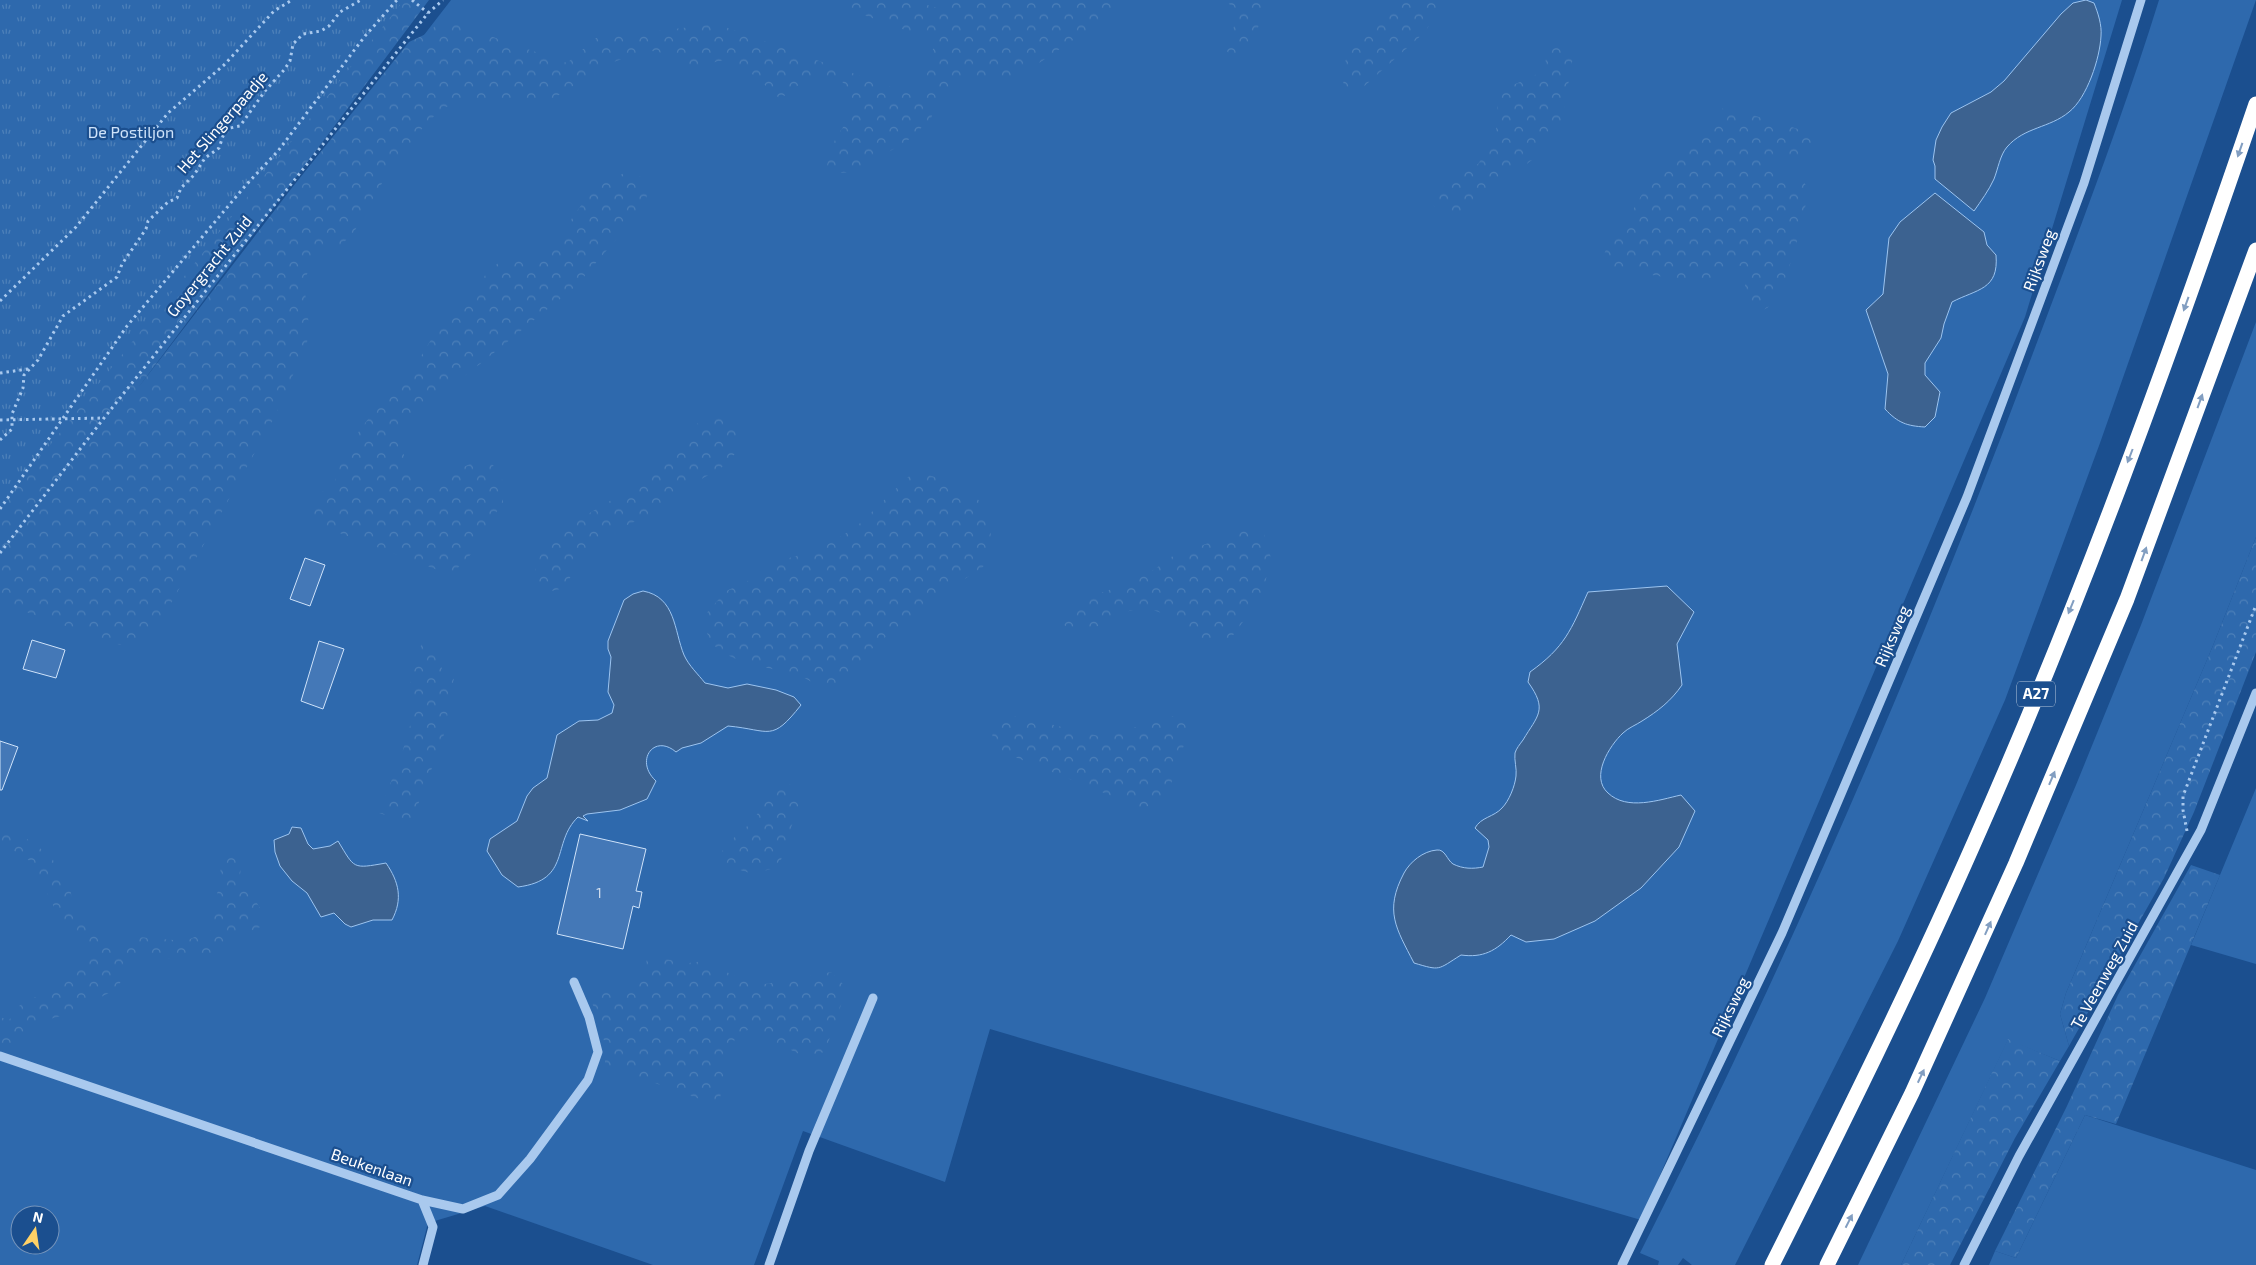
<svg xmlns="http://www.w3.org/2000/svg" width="2256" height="1265" font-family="'Exo 2',sans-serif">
  <defs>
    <pattern id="forest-crowns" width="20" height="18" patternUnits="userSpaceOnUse" patternTransform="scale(1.25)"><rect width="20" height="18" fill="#2e69ad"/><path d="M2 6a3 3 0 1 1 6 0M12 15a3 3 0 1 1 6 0" fill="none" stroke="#4d80b9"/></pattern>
    <pattern id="park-tufts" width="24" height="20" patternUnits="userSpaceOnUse" patternTransform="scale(1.25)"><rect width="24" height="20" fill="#2e69ad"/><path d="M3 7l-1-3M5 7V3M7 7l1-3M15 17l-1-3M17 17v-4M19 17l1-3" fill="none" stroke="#4d80b9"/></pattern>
  </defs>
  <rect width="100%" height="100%" fill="#1b4f8f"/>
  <path fill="#2e69ad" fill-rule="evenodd" d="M 451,0 L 2122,0 L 2025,317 L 1641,1220 L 990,1029 L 945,1182 L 803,1131 L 754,1265 L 653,1265 L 485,1206 L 428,1223 L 417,1265 L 0,1265 L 0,585 ZM 20,1215 L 50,1215 L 50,1245 L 20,1245 Z
    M 2159,0 L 2256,0 L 2100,443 L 2005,700 L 1898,941 L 1735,1265 L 1692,1265 L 1683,1258 L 1678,1265 L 1658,1265 L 1659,1261 L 1640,1253 C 1788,961 1918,660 2033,353 C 2077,236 2122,119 2159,0 Z
    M 2256,322 L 2256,537 L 2212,648 L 2066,993 L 2060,1014 L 2069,1046 L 2060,1061 L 2008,1040 L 1901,1265 L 1858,1265 L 1985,998 L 2076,785 L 2141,625 Z
    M 2256,788 L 2256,964 L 2191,945 Z
    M 2085,1115 L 2256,1170 L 2256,1265 L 1989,1265 L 1995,1251 L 2016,1258 Z"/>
  <path fill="url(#forest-crowns)" d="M 0,0 L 429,0 L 138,388 L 291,189 L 409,42 L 428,33 L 442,19 L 567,63 L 596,38 L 717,24 L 921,98 L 935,41 L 850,10 L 853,0 L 911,0 L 947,11 L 951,0 L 1132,0 L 1017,78 L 1003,81 L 966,77 L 949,86 L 935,105 L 931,119 L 906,142 L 853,172 L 836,173 L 827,166 C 828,157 831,148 835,140 C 846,119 863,111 846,86 C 839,76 826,75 814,76 C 800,79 792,95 779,98 C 767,88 745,64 729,61 C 718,59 708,65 699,70 L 675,56 L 653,51 L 636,54 L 608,64 L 554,98 L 530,103 L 459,101 L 440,110 L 416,135 L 385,178 L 354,232 L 340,246 L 321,253 L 311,263 L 304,283 L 309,326 L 307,343 L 274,418 L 169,607 L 146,633 L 120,645 L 0,603 Z
    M 1262,0 C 1261,23 1257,42 1239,56 L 1230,55 L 1223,46 C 1226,34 1244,21 1235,8 C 1232,5 1225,2 1222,0 Z
    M 1412,0 L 1436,0 L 1438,2 L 1439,9 L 1425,32 L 1360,90 L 1343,92 L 1344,66 L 1348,52 L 1359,32 L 1389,6 Z
    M 1558,47 L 1572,53 L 1573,57 L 1561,125 L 1532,160 L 1520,169 L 1505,174 L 1494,182 L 1483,203 L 1461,215 L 1441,212 L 1433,205 L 1436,193 L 1446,182 L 1478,164 L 1488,149 L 1496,131 L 1498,101 L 1502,91 C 1517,79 1547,80 1546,55 L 1552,49 Z
    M 1724,106 L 1801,130 L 1808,135 L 1813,144 C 1803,156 1791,159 1776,157 C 1770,166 1775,172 1781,180 L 1793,178 L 1803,180 C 1805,183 1807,187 1807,191 C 1808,209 1786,284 1776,299 C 1771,306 1765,310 1757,313 L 1751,310 L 1743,300 C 1744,286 1749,279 1741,266 C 1726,261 1717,274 1708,284 L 1608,268 L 1601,262 L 1609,242 L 1624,226 L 1646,187 L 1664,169 L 1711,131 Z
    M 624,173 L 641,177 L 649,187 L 644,207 L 576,286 L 480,364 L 409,418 L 398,434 L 398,446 L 415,471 L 433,486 L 461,468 L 479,460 L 493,465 L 502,478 L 503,503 L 480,535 L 475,550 L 451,575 L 318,525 L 311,508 L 320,494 L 335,481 L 343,456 L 354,438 L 374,411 L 421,356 L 440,325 L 467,306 L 487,272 L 503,259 L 535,261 L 550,250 L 584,201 L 605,182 Z
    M 722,414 L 733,423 L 739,437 L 735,454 L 721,468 L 682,490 L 668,500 L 658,511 L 612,532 L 594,546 L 575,567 L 569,580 L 560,589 L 548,592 L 532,585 C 535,571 538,554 549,543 C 580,513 627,496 660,467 C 676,454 692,421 711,415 C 714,414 719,414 722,414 Z
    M 918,472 L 935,477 L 942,484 L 955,491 L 976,497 L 988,512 L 991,530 L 989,554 L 983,567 L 920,608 L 867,653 L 847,676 L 833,686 L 821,687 L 799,675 L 745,663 L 725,654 L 712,644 L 706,631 L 704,616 L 726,591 L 746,582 L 779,561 L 820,549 L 856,527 L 908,477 Z
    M 1259,526 L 1264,534 L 1271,558 L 1262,596 L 1231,638 L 1217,643 L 1193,636 L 1176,626 L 1167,615 L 1153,610 L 1138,609 L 1116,614 L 1103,625 L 1082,630 L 1065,626 L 1060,617 L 1064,611 L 1078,601 L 1126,584 L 1155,569 L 1171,557 L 1251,527 Z
    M 2256,537 L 2256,652 L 2194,812 L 2164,878 L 2069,1046 L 2060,1014 L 2066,993 L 2212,648 Z
    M 423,638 L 436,647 L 442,669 L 454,678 L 443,739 L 411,823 L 379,813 L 402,753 L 416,705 L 408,692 Z
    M 1017,716 L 1103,737 L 1172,716 L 1184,719 L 1190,727 L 1165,802 L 1141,808 L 1005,753 C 996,744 990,740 993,727 L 1003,720 Z
    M 786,782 L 799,790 L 799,803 L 781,860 L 771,869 L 753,874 L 717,863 C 724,841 738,837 752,821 C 761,810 768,796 777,784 Z
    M 0,826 C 28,836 60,858 70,888 C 72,895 71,904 75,910 C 86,925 102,934 116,945 L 138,937 L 185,941 L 212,930 L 222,860 L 236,856 L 242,858 L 240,875 L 263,913 L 263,926 L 225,941 L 211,955 L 180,959 L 157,959 L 142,954 L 130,963 L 117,989 L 65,1015 L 46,1020 L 12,1050 L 0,1046 L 0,1017 L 9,1020 L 19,1006 L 30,998 L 45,996 L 94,951 L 72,934 L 59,918 L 33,863 L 0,842 Z
    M 2191,865 L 2220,875 L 2116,1124 L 2085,1115 L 2016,1258 L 1995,1251 L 2067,1106 L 2118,995 Z
    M 648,953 L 665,959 L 689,963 L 704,961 L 741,979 L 765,984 L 831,972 L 843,984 L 844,996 L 825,1052 L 803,1056 L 749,1029 L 735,1039 L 725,1064 L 719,1106 L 605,1065 L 605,1044 L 592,1002 L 600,985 L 605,981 L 612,988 L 626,989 L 643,980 Z
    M 2008,1039 L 2060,1061 L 2015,1138 L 1950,1265 L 1901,1265 Z"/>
  <path fill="url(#park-tufts)" d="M 0,0 L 404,0 L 0,508 Z"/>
  <path fill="#3c6290" stroke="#9cc4f0" d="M 2086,0 L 2094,3 C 2098,13 2102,25 2101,36 C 2100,58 2087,98 2069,112 C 2050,128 2024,127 2007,147 C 2000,155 1998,169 1994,179 C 1989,190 1981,201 1974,211 L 1935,179 L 1935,166 L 1933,160 L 1936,140 L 1942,127 L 1951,113 L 1991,92 L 2004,81 L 2061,14 L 2073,3 Z
    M 1935,193 L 1984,232 L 1987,245 L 1996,255 C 1999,290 1977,289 1952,302 L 1944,324 L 1941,338 L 1925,363 L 1925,375 L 1940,392 L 1935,417 L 1925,427 C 1907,426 1898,423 1885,409 L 1888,374 L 1866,310 L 1883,294 L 1889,238 L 1900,222 Z
    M 1667,586 L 1694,612 L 1677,644 L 1682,685 C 1671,701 1658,711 1642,721 C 1636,725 1628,728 1623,733 C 1609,746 1590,777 1608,793 C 1627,811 1659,800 1681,795 L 1695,811 L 1679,847 L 1641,888 L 1595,921 L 1554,939 L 1526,942 L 1511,935 C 1496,951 1483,958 1461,955 C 1437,970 1441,971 1414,963 C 1396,928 1384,911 1404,873 C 1410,862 1423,851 1437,850 C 1445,849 1447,860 1453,864 C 1463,869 1473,869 1483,867 L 1489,847 L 1488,840 L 1475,828 C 1481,817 1494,817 1502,808 C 1509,801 1515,786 1516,776 C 1517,769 1514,760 1515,753 C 1516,749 1520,744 1523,740 C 1538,715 1548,710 1528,682 L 1530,672 C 1565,647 1571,630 1588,592 Z
    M 643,591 C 676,597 674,631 684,655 C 689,666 698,674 705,683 L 728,688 L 747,684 L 776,690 L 794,697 L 801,705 C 771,743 771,730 728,726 L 701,743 L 682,748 L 676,752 C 654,733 634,761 656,781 L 647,799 L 620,810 L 587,814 L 583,816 L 588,821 L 578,817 C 551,843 572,880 518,887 L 502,875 L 487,851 L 490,839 L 517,821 L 527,796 L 533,788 L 547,778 L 557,735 L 579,721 L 598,720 L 612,713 L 614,705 L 608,692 L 611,657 L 608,649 L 608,641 L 624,600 L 633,594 Z
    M 292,827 L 301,828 L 308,844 L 313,849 L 330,846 L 338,841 C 355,869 352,869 386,863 C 399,882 403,899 392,920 L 373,920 L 351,927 L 345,924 L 334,913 L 321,917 L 307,893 L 292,881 L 280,866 L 275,852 L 274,840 L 289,834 Z"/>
  <path fill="#4478b7" stroke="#cfe3fa" d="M 305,558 L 325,565 L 310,606 L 290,599 Z
    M 32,640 L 65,650 L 56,678 L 23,669 Z
    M 319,641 L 344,649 L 323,709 L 301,701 Z
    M 0,741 L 18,747 L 2,790 L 0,790 Z
    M 580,834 L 646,849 L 636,891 L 642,892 L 639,908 L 633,906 L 623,949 L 557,934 Z"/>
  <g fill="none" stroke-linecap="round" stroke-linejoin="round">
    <path stroke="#a9c9ee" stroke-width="3" stroke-dasharray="2.5 4" stroke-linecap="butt" d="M 412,0 L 428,13
      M 0,301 L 76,227 L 168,113 L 224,65 L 274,11 L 292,0
      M 0,373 L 28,369
      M 0,420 L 104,418
      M 0,440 L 12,429 L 12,414 L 23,388 L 24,375 L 38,360 L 63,316 L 117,277 L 122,264 L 146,229 L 148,221 L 168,202 L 177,198 L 181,188 L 194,175 L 205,158 L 219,148 L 223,136 L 230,128 L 240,126 L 265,91 L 284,70 L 290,61 L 293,44 L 303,34 L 321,31 L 329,26 L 340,12 L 361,0
      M 0,509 L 127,326 L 246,185 L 278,151 L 365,36 L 397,0
      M 0,553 L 104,418 L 428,13 L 443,0
      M 2187,831 L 2183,810 L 2183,796 L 2256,605"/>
    <path stroke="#a9c9ee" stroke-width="9" d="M 0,1056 L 422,1200 L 463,1209 L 498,1195 L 530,1159 L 588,1080 L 598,1052 L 589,1017 L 574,982
      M 422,1200 L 433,1227 L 423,1265
      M 769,1265 L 809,1151 L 873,998
      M 1622,1265 L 1782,933 L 1967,497 L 2084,183 L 2141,0
      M 1964,1265 L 2019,1156 L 2201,830 L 2256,693"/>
    <path stroke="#fff" stroke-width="15" d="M 1772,1265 C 1842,1125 1911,986 1974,843 C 2081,602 2171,353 2256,104
      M 1827,1265 L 1912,1093 L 2016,863 L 2127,599 L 2256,250"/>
  </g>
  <defs><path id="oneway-solid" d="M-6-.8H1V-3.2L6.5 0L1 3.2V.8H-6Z" transform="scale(1.25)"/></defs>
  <g fill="#829ec1">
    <use href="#oneway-solid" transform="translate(2240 150) rotate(109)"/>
    <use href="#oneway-solid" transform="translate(2186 304) rotate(110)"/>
    <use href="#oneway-solid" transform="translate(2200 401) rotate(-70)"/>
    <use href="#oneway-solid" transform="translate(2130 456) rotate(111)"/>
    <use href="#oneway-solid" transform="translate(2144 554) rotate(-70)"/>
    <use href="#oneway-solid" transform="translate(2071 607) rotate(112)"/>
    <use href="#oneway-solid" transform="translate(2052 778) rotate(-67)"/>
    <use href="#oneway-solid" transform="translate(1988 928) rotate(-66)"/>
    <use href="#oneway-solid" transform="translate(1921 1076) rotate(-65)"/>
    <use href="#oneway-solid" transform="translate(1849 1221) rotate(-63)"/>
  </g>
  <g text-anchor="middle" stroke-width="4.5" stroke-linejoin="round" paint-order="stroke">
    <g font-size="14" fill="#d0dded">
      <text x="599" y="898">1</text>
    </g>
    <rect fill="#1b4f8f" stroke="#bbcadd" stroke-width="1" x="2017" y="681.5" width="38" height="25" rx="4"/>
    <g font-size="15" font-weight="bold" fill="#fff">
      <text x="2036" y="699">A27</text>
    </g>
    <g font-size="16" fill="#fff" stroke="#1b4f8f">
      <text transform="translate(222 122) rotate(-49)" y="6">Het Slingerpaadje</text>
      <text transform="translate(2039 260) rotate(-70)" y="6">Rijksweg</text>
      <text transform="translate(209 266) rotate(-51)" y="6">Goyergracht Zuid</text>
      <text transform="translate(1892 636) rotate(-67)" y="6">Rijksweg</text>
      <text transform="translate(2104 975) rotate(-61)" y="6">Te Veenweg Zuid</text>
      <text transform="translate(1730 1007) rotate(-64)" y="6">Rijksweg</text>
      <text transform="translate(372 1167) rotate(19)" y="6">Beukenlaan</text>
    </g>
    <g font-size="16" fill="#cfe3fa" stroke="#1b4f8f">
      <text x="131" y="138">De Postiljon</text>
    </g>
  </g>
  <g transform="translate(35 1230) rotate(13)"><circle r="24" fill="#1b4f8f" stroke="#7695bc"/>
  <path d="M0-4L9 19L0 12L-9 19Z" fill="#ffd166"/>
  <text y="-8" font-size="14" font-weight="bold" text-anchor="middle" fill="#ffffff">N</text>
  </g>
</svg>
